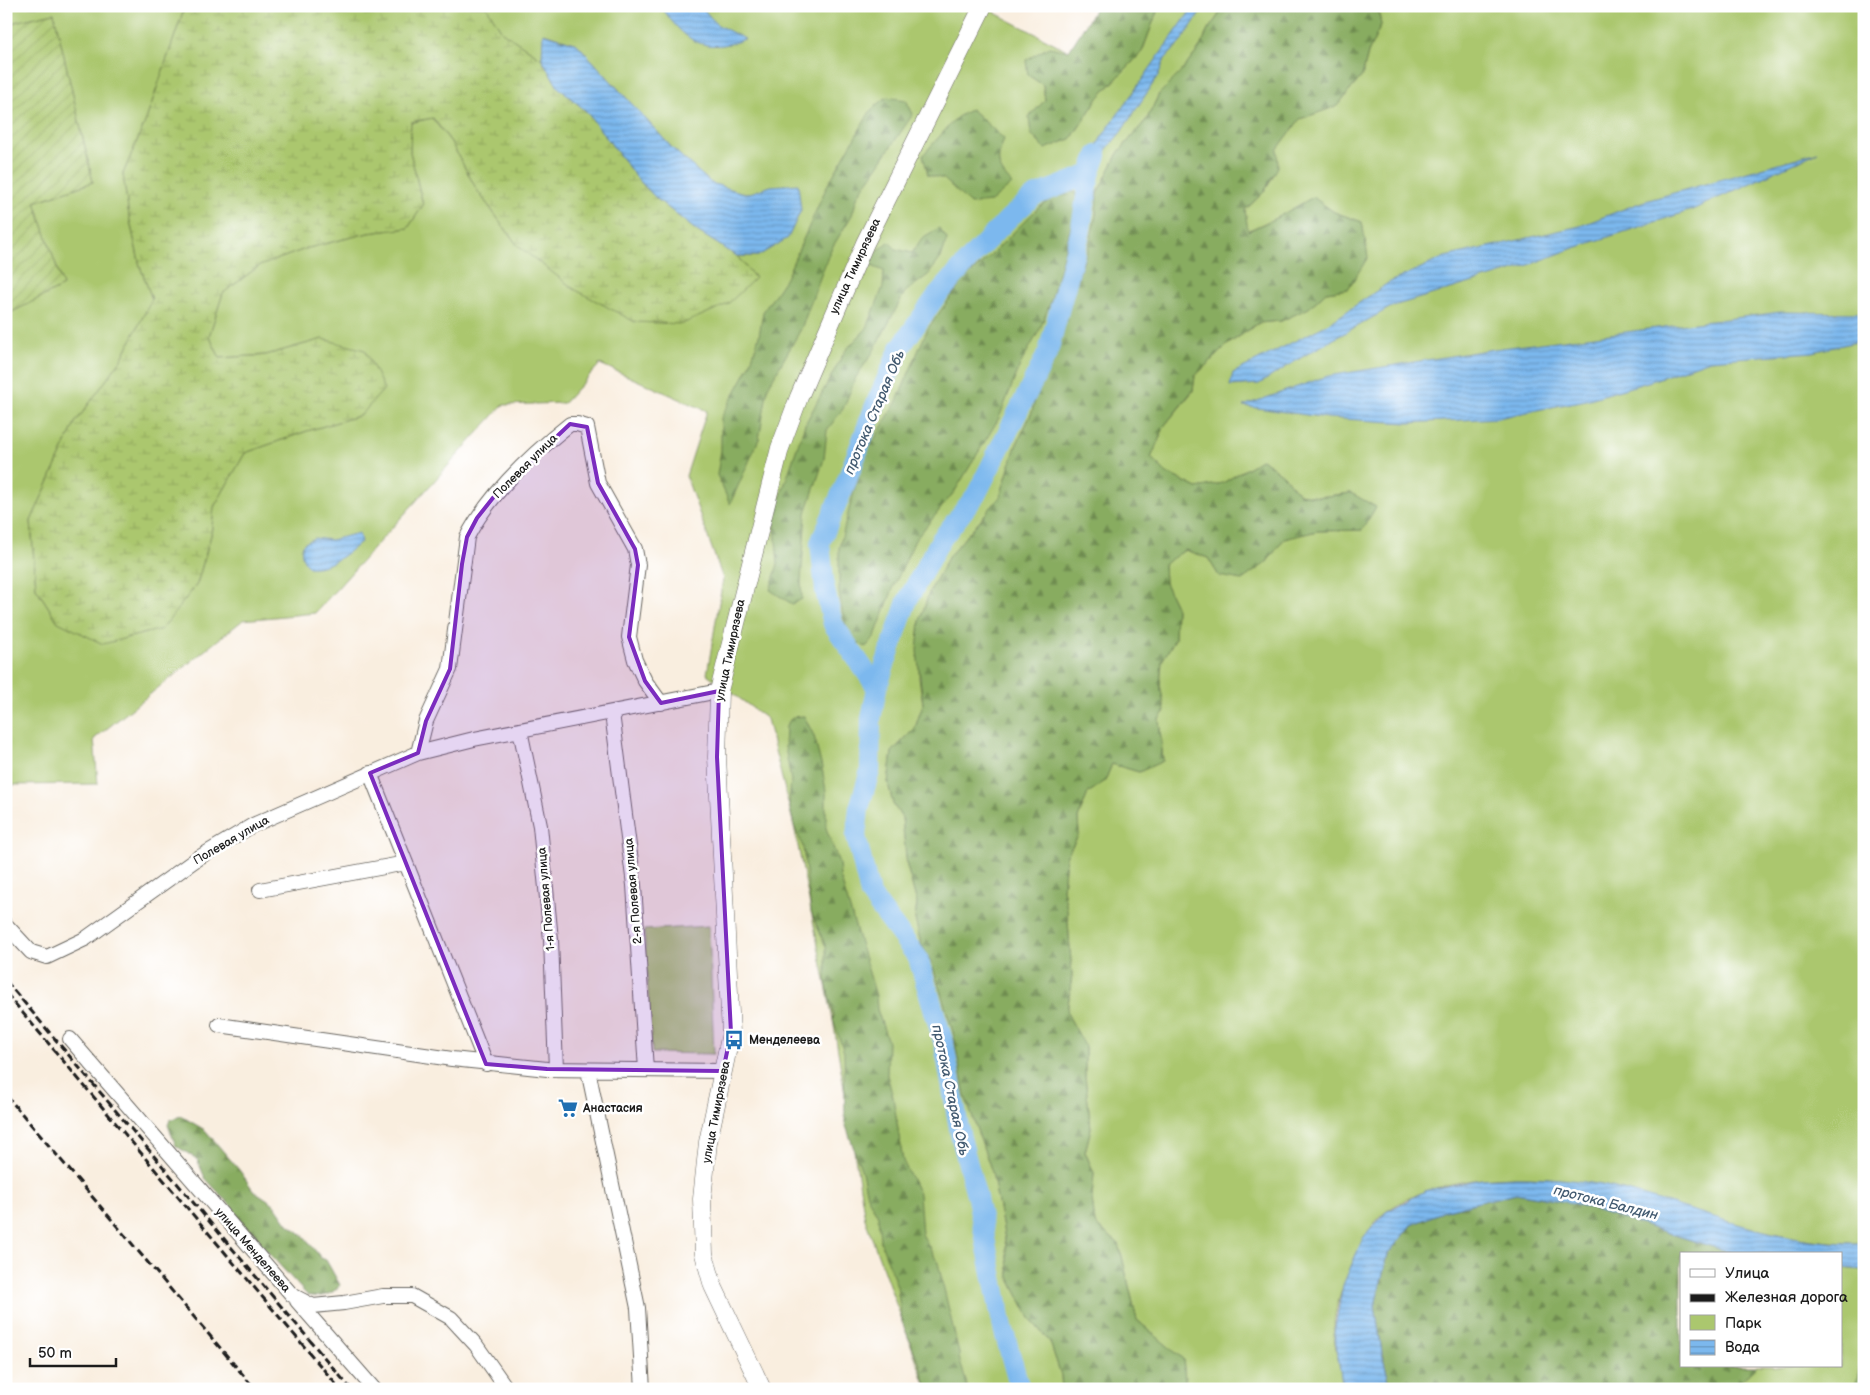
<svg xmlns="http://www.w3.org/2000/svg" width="1870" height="1395" font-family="'Balsamiq Sans',sans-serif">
  <defs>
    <pattern id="forest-firs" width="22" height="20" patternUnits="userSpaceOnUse" patternTransform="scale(1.25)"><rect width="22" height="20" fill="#88ac61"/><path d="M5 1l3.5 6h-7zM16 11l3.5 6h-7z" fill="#6e8b4f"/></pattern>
    <pattern id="wetland-marsh" width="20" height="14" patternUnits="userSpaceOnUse" patternTransform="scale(1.25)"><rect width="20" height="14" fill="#abc76e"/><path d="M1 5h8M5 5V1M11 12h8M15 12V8" fill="none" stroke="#93aa5f"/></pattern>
    <pattern id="garden-furrows" width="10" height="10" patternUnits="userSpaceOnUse" patternTransform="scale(1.25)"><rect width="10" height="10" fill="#abc76e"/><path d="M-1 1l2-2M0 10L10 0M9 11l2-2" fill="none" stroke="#93aa5f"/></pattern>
    <pattern id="water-rules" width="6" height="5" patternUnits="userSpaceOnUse" patternTransform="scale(1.25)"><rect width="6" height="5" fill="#7cb8ee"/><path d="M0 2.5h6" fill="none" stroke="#6595c0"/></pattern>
  </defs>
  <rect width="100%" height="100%" fill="#fff"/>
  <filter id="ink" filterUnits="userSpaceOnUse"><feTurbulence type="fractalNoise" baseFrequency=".02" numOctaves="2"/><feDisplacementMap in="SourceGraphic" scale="10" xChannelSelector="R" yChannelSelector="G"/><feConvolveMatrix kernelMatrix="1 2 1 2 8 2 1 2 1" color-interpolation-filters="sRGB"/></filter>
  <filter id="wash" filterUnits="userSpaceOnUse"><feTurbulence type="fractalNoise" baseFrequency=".0096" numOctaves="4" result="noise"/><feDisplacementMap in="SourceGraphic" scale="20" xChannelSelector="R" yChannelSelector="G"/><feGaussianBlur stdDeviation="1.12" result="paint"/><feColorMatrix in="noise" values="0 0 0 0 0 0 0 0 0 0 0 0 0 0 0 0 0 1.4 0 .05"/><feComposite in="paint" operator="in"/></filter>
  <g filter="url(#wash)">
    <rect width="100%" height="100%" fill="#f9eedf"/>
    <path fill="#abc76e" stroke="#647245" d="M 6,6 L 185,6 L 146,120 L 123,174 L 129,216 L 140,266 L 152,299 L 121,360 L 75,423 L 31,521 L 36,588 L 58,622 L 161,629 L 197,584 L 211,535 L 214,507 L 245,453 L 307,431 L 361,415 L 323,339 L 266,355 L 220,358 L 209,336 L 223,293 L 259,266 L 308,248 L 368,233 L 408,228 L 423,205 L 410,152 L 410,123 L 432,118 L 451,142 L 477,190 L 518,246 L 755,278 L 737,256 L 758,256 L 771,186 L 747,195 L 711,183 L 673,149 L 577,44 L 544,33 L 542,59 L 502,32 L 486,6 L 998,6 L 995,13 L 1069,51 L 1028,75 L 1043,85 L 1045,100 L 1071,139 L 1098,98 L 1142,52 L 1159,6 L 1225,6 L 1208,30 L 1199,49 L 1181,72 L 1159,94 L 1147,119 L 1118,153 L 1097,194 L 1096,215 L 1088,249 L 1075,285 L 1058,350 L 1035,398 L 1032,412 L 1016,446 L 1000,497 L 949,556 L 929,593 L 920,621 L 919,678 L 923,704 L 915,728 L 892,752 L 888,783 L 893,804 L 902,818 L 907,866 L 917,903 L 915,919 L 921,944 L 932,964 L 953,1032 L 965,1096 L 992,1172 L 1005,1239 L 1009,1277 L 1031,1320 L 1050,1342 L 1061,1375 L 1062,1389 L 927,1389 L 865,1219 L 833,1020 L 794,826 L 767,719 L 707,674 L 723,579 L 686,476 L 707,411 L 600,364 L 564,403 L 503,405 L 315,613 L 243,620 L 94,739 L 98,784 L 6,785 L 6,315 L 63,286 L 35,202 L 93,182 L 54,13 L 6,24 Z
      M 1381,6 L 1864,6 L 1864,1243 C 1794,1245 1723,1220 1657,1201 C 1643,1197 1629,1191 1614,1188 C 1546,1172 1446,1169 1387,1211 C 1372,1222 1362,1241 1355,1257 C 1346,1278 1333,1309 1334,1333 C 1335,1352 1342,1370 1343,1389 L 1186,1389 L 1183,1359 L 1137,1320 L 1119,1244 L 1095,1224 L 1092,1198 L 1094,1173 L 1085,1152 L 1091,1128 L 1085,1077 L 1085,1047 L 1067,1013 L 1072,975 L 1067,909 L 1063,889 L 1066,857 L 1079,834 L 1078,818 L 1088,793 L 1105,781 L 1112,764 L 1139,772 L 1163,760 L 1159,719 L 1165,711 L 1160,685 L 1162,661 L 1175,639 L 1176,606 L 1165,583 L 1164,563 L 1185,550 L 1208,558 L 1219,576 L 1266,563 L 1284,539 L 1317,531 L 1362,530 L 1351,493 L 1319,497 L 1299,494 L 1284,476 L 1262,459 L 1223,483 L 1197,488 L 1167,473 L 1151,458 L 1165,425 L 1193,391 L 1195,376 L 1227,345 L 1259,323 L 1281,321 L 1308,308 L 1326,292 L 1347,289 L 1362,222 L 1334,212 L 1313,198 L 1278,217 L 1247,231 L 1245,210 C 1265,191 1279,179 1276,150 L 1300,119 L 1337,106 L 1362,76 L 1368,53 L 1381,25 L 1378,9 Z
      M 709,926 L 714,1054 L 652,1053 L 644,930 Z
      M 1841,1268 L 1864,1270 L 1864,1347 L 1855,1389 L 1732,1389 L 1757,1366 L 1841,1366 Z"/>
    <path fill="url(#forest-firs)" stroke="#52643e" d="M 1097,6 L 1159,6 L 1142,52 L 1098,98 L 1071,139 L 1045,149 L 1031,134 L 1029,117 L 1045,100 L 1043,85 L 1028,75 L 1026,60 L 1049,47 L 1069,51 Z
      M 1225,6 L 1381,6 L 1378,9 L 1381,25 L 1368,53 L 1362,76 L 1337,106 L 1300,119 L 1277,150 L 1278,167 L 1264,192 L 1245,210 L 1248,231 L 1278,217 L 1313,197 L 1334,212 L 1362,222 L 1368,257 L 1348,289 L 1326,292 L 1309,308 L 1281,321 L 1258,323 L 1227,345 L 1195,376 L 1193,390 L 1165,425 L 1151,458 L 1167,473 L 1197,488 L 1223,483 L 1262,459 L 1284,476 L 1299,494 L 1319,497 L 1351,493 L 1376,507 L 1362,530 L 1317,531 L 1284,539 L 1266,563 L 1242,580 L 1219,576 L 1208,558 L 1185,550 L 1164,564 L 1165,583 L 1176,606 L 1175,639 L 1162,661 L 1160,685 L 1165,711 L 1159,719 L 1163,761 L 1139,772 L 1112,764 L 1105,781 L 1088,793 L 1078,818 L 1079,834 L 1066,857 L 1063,889 L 1067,909 L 1072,975 L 1067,1013 L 1085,1046 L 1085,1077 L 1091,1128 L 1085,1152 L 1094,1173 L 1092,1198 L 1095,1224 L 1119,1244 L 1137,1320 L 1183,1359 L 1186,1389 L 1062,1389 L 1061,1375 L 1050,1342 L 1031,1320 L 1009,1277 L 1005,1239 L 992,1172 L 965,1096 L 953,1032 L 932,964 L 921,944 L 915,919 L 917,903 L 907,866 L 902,818 L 893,804 L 888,783 L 892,752 L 915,728 L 923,704 L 917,651 L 920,621 L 929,593 L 949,556 L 1000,497 L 1016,446 L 1032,412 L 1035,398 L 1058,350 L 1075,285 L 1088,249 L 1096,215 L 1097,194 L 1118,153 L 1147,119 L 1159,94 L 1181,72 L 1199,49 L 1208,30 Z
      M 887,97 L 906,100 L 913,114 L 858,195 L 852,215 L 830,251 L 801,329 L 768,387 L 759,439 L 730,504 L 717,475 L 721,450 L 721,418 L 750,365 L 759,336 L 763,312 L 786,278 L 827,186 L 871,110 Z
      M 971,109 L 1004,139 C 996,161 996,167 1012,184 L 991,202 L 970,204 L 944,179 L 928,175 L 923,155 L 956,118 Z
      M 1062,192 L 1075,192 L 1078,201 L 1050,304 L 1039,331 L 1021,363 L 999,418 L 955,491 L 915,540 L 894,586 L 875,636 L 866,647 L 851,639 L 843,617 L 839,592 L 839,548 L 862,460 L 897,401 L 928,328 L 964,279 L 988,258 L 1038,208 Z
      M 939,228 L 947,239 L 941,258 L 928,275 L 905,292 L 873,352 L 856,377 L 843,409 L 827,430 L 824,459 L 806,513 L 801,582 L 802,599 L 792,604 L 770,590 L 778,564 L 774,516 L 805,424 L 845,351 L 867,328 L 883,287 L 884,271 L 869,265 L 872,255 L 889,242 L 896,249 L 912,253 L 922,238 Z
      M 804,716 L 814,736 L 822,768 L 826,791 L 826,828 L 839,863 L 840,876 L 876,996 L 877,1009 L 888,1042 L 887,1075 L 893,1097 L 903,1161 L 919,1194 L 922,1234 L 938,1263 L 959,1353 C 959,1366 967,1376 967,1389 L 927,1389 L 920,1365 L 902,1322 L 897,1286 L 880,1240 L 878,1216 L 867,1196 L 862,1172 L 845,1123 L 844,1052 L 833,1020 L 834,1016 L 826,982 L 826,947 L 811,912 L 803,847 L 794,826 L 789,804 L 791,781 L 785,747 L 786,726 L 792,717 Z
      M 181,1116 L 205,1130 L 240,1171 L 253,1190 L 274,1204 L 288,1224 L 304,1236 L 321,1258 L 326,1260 L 340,1285 C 333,1295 318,1299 307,1295 L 243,1225 L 233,1208 L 205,1178 L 197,1159 L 176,1146 L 168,1125 L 170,1120 Z
      M 1516,1193 L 1572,1203 L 1736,1254 L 1681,1254 L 1681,1366 L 1757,1366 L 1732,1389 L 1391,1389 L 1382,1353 L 1375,1305 L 1388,1254 L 1411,1225 L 1447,1210 Z
      M 1864,1347 L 1864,1389 L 1855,1389 Z"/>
    <path fill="url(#wetland-marsh)" stroke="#647245" d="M 185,6 L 486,6 L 502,32 L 542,59 L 558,87 L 586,111 L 637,178 L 656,198 L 697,231 L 737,256 L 755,278 L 728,304 L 682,324 L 635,322 L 574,289 L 518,246 L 477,190 L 451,142 L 433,118 L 411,122 L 410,152 L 423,205 L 408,228 L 368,233 L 308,248 L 259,266 L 223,293 L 209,336 L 220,358 L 266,355 L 323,339 L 365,350 L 384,389 L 361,415 L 307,431 L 245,453 L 214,507 L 211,535 L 197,584 L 162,629 L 103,644 L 58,622 L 36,588 L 31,521 L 75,423 L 121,360 L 152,299 L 140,266 L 129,216 L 123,174 L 146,120 Z"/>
    <path fill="url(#garden-furrows)" stroke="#647245" d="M 54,13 L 93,182 L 35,202 L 63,286 L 6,315 L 6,24 Z"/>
    <path fill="url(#water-rules)" stroke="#4c6a85" d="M 661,6 L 701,6 L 716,24 L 745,39 C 704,55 684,41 661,6 Z
      M 1194,6 L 1205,6 L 1180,43 L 1165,59 L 1158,76 L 1121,132 L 1106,150 L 1095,173 L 1089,180 L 1087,179 L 1085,169 L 1101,138 Z
      M 543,33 L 577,44 L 673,149 L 711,183 L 747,194 L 771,186 L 798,184 L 801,210 L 788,238 L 758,256 L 737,256 L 697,231 L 656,198 L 637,178 L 586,111 L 558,87 L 542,59 Z
      M 1818,152 L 1692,210 L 1571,249 L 1521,268 L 1393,306 L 1307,354 L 1259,384 L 1230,386 L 1233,373 L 1330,323 L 1388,283 L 1445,257 L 1580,226 L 1642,202 Z
      M 1781,312 L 1864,313 L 1864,340 L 1813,352 L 1710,360 L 1651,381 L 1586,400 L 1498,418 L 1408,423 L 1328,418 L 1243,406 L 1328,376 L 1494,349 Z
      M 359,533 L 361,542 C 346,554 329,569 309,567 C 302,559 300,554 303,544 L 314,538 L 331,540 Z
      M 1516,1177 C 1549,1177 1583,1180 1615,1188 C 1697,1208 1778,1246 1864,1243 L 1864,1270 L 1841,1268 L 1841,1254 L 1736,1254 L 1572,1203 L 1516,1193 L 1447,1210 L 1411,1225 L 1388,1254 L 1375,1305 L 1382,1353 L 1391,1389 L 1343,1389 L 1334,1332 L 1343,1285 L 1363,1238 L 1386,1212 L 1427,1190 L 1482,1179 Z"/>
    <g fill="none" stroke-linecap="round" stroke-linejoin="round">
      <path stroke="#7cb8ee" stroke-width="20" d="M 877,688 L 833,624 L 825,590 L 820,543 L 847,480 L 874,408 L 900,348 L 935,298 L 976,252 L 1009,218 L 1034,196 L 1090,174
        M 1020,1389 L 1003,1328 L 977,1198 L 960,1134 L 944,1044 L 918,958 L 870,894 L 856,836 L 859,808 L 870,771 L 871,719 L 877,688 L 907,601 L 940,541 L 976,495 L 1048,352 L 1080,233 L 1090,174 L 1097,155"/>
    </g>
  </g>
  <g filter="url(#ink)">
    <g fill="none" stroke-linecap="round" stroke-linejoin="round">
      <defs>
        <path id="minor" d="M 612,713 L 634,885 L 646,1070
          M 520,730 L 540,826 L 551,940 L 556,1069
          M 418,753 L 426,721 L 450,669 L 467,537 C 489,495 532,454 570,424 L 577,424 L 587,427 L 598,483 L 635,549 L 638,565 L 629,637 L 635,660 L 645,681 L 661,703
          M 370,773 L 486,1064
          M 260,890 L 406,863
          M 6,925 L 31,952 L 47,957 L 85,939 L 198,858 L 253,825 L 418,753 L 474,739 L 719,691
          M 219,1025 L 452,1059 L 547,1069 L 723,1071
          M 70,1039 L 292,1295 L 313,1306 L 344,1303 L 383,1296 L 412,1296 L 451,1318 L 476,1345 L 507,1389
          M 588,1070 L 638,1308 L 643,1389
          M 297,1301 L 374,1389"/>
        <path id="tertiary" d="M 762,1389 L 713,1286 L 704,1254 L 702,1199 L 708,1142 L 731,1033 L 717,757 L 719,691 L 780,448 L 799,397 L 865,243 L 983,6"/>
      </defs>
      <use href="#minor" stroke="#696660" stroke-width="16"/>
      <use href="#tertiary" stroke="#696660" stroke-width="19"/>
      <use href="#minor" stroke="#fff" stroke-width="14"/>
      <use href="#tertiary" stroke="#fff" stroke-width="18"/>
      <path stroke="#1c1c1c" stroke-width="3" stroke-dasharray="8 4" stroke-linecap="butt" d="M 6,981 L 351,1389
        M 6,993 L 340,1389
        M 6,1095 L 255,1389"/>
    </g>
  </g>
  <path fill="#7b2cbf" fill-opacity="0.2" stroke="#7b2cbf" stroke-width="4" stroke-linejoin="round" d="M 570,424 L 587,427 L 598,483 L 635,549 L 638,565 L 629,637 L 645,681 L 661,703 L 719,691 L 717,757 L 731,1033 L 723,1071 L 547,1069 L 486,1064 L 370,773 L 418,753 L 426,721 L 450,669 L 462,564 L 467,537 L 477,518 L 496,494 Z"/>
  <defs>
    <symbol id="bus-bare" viewBox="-9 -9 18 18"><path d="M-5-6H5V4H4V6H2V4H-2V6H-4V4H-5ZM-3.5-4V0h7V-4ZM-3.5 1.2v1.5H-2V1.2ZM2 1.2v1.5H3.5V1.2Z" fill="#1f6fb2" stroke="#fff" stroke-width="2.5" paint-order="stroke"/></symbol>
    <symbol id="supermarket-bare" viewBox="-9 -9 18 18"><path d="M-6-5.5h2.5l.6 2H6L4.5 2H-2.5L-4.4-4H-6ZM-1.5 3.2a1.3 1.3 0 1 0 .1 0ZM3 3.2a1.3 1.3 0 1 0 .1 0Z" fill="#1f6fb2" stroke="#fff" stroke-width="2.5" paint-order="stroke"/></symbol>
  </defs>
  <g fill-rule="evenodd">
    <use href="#bus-bare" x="720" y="1026" width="28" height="28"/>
    <use href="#supermarket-bare" x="554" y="1094" width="28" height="28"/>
  </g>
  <g text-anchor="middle" stroke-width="5" stroke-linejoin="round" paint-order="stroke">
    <g font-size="12" fill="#1c1c1c" stroke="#fff">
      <text transform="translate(855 266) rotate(-65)" y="4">улица Тимирязева</text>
      <text transform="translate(525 466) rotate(-45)" y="4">Полевая улица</text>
      <text transform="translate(730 650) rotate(-78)" y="4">улица Тимирязева</text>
      <text transform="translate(231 840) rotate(-30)" y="4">Полевая улица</text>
      <text transform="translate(633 891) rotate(-95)" y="4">2-я Полевая улица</text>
      <text transform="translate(546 899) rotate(-95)" y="4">1-я Полевая улица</text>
      <text transform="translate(716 1112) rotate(-79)" y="4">улица Тимирязева</text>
      <text transform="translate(253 1250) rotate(49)" y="4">улица Менделеева</text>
    </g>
    <g font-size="12" font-weight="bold" fill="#1c1c1c" stroke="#fff" text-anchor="start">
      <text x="749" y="1044">Менделеева</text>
      <text x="583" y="1112">Анастасия</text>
    </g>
    <g font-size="14" font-style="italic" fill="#425a70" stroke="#fff">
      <text transform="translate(874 412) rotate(-67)" y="5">протока Старая Обь</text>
      <text transform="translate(951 1090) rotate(78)" y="5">протока Старая Обь</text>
      <text transform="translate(1606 1202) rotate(14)" y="5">протока Балдин</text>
    </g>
  </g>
  <rect width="1870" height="1395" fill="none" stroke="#fff" stroke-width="25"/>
  <rect x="1680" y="1252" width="162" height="115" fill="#ffffff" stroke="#a4a4a4"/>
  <rect x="1690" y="1269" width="25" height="8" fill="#ffffff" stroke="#a4a4a4"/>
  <text x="1725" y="1278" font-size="15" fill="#1c1c1c">Улица</text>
  <rect x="1690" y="1294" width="25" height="8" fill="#1c1c1c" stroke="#a4a4a4"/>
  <text x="1725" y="1302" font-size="15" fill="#1c1c1c">Железная дорога</text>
  <rect x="1690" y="1315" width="25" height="15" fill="#abc76e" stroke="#a4a4a4"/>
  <text x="1725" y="1328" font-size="15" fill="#1c1c1c">Парк</text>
  <rect x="1690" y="1340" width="25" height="15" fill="url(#water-rules)" stroke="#a4a4a4"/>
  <text x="1725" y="1352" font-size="15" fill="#1c1c1c">Вода</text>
  <path d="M30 1358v8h86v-8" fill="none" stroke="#1c1c1c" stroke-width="2.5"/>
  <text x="38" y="1358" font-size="15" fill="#1c1c1c" stroke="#ffffff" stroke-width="4" paint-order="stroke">50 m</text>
</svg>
